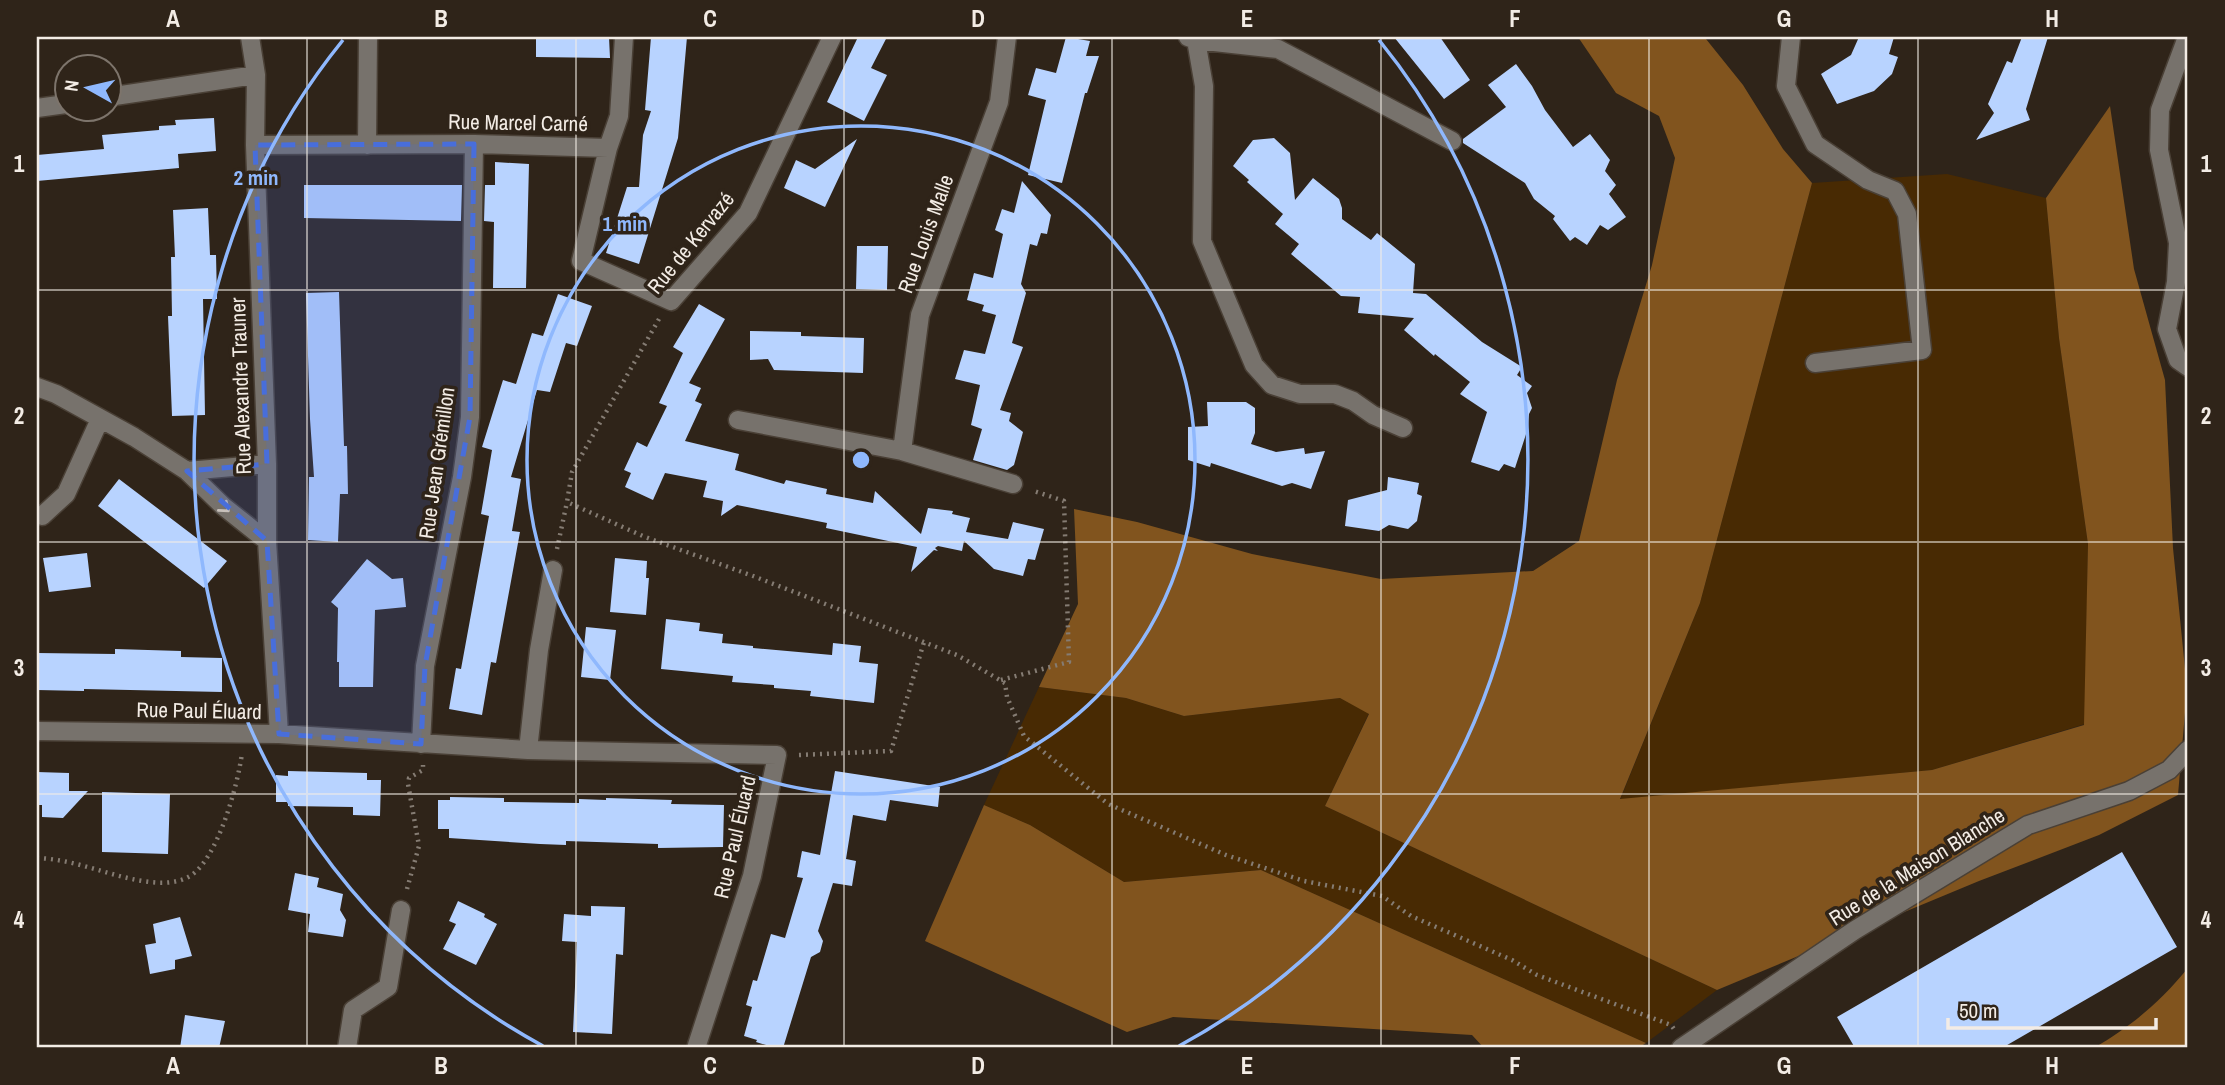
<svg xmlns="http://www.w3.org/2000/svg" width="2225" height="1085" font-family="'Archivo Narrow',sans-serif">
  <rect width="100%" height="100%" fill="#2f2419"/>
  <path fill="#482a03" d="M 1947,174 L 2046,198 L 2059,338 L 2088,544 L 2085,724 L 1932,770 L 1620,800 L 1700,603 L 1812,183 Z
    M 1039,687 L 1126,698 L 1184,716 L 1340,698 L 1369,713 L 1325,806 L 1717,990 L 1646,1043 L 1261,870 L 1124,882 L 1030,825 L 984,805 Z"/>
  <path fill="#81541e" d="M 1578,37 L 1703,37 L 1706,39 L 1743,85 L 1783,149 L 1812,183 L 1700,603 L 1620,799 L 1932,770 L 2084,725 L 2088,544 L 2059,338 L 2046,198 L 2110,106 L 2134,269 L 2165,380 L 2173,548 L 2187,689 L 2178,795 L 2099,835 L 1979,881 L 1717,990 L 1325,806 L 1369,714 L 1340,698 L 1184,716 L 1126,698 L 1039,687 L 1078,604 L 1074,509 L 1137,522 L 1252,554 L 1381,579 L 1533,571 L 1579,541 L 1617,380 L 1652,265 L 1675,158 L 1659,116 L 1616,93 Z
    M 984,805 L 1030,825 L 1124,882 L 1261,870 L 1646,1043 L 1638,1048 L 1484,1048 L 1472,1035 L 1173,1017 L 1127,1032 L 925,941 Z
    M 2188,968 L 2188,1048 L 2094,1048 C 2133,1025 2159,1003 2188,968 Z"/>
  <path fill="#b8d3ff" d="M 536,37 L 609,37 L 610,58 L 536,57 Z
    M 651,37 L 687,37 L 678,138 L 639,264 L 606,253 L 627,187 L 639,187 L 643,135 L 651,111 L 645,110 Z
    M 858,37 L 887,37 L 871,68 L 887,75 L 864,121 L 827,102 Z
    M 1066,37 L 1090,41 L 1086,56 L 1099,56 L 1087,93 L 1085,93 L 1062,183 L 1028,175 L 1046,100 L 1028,95 L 1036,68 L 1056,73 Z
    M 1394,37 L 1440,37 L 1470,80 L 1444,99 Z
    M 1859,37 L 1894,37 L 1889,54 L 1898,57 L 1892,74 L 1874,91 L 1837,104 L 1821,74 L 1851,55 Z
    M 2022,37 L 2048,37 L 2026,109 L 2030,120 L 1976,140 L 1994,113 L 1988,104 L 2007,61 L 2012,63 Z
    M 1516,64 L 1532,86 L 1545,110 L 1573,147 L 1590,134 L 1610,160 L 1605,171 L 1616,185 L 1609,194 L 1626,217 L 1608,230 L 1600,225 L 1587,245 L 1575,237 L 1570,241 L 1553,219 L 1555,216 L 1534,199 L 1525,183 L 1463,143 L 1463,139 L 1506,107 L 1488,85 Z
    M 214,118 L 216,151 L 178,154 L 179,168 L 37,181 L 37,155 L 104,149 L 102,135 L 159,130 L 159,126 L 176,125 L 175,120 Z
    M 1274,138 L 1290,153 L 1295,200 L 1313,178 L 1339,199 L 1342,208 L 1342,219 L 1371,240 L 1377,233 L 1415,264 L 1413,293 L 1426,294 L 1482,342 L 1522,367 L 1517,375 L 1532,386 L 1527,393 L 1532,408 L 1529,414 L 1528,428 L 1515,468 L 1504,464 L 1499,471 L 1471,462 L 1487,412 L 1460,394 L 1470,382 L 1435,354 L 1434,356 L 1404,330 L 1414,318 L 1358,313 L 1360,297 L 1341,296 L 1291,254 L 1299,244 L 1275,224 L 1283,214 L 1247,182 L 1249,180 L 1233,166 L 1253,140 Z
    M 857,139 L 825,207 L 784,188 L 796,160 L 815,169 Z
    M 495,162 L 529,164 L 526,288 L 493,288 L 494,222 L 484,221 L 485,185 L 495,185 Z
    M 1022,181 L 1051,215 L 1047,234 L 1041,233 L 1037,246 L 1030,244 L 1021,284 L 1026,293 L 1012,343 L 1023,347 L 1000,410 L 1011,413 L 1009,421 L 1023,432 L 1014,465 L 1007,470 L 973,460 L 982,429 L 971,425 L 980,385 L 955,379 L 964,350 L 985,354 L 996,315 L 982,311 L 984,305 L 967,300 L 974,273 L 993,278 L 1003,234 L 995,230 L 1002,209 L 1014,213 Z
    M 304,185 L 462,185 L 461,221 L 304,218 Z
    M 208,208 L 210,255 L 216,255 L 217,299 L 203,299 L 205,415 L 172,416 L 168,316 L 172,316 L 171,257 L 175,257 L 173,210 Z
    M 857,246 L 888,246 L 887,290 L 856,289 Z
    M 339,292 L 344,446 L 347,446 L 348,494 L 340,494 L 338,542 L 308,540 L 309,477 L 314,477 L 310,419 L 306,293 Z
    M 558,294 L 592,306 L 577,346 L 566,343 L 550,392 L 537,390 L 511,477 L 521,479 L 512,531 L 520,532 L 496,663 L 491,662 L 482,715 L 449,709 L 456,668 L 461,669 L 489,516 L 481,514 L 492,450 L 482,447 L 503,380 L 516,384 L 532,333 L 543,336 Z
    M 699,304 L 725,319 L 689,383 L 701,388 L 695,401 L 702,404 L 685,441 L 739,454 L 735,470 L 784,484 L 786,480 L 827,489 L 826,494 L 873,503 L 875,491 L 921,534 L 928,508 L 953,511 L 952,514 L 970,518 L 966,532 L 1008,539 L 1013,522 L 1044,529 L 1035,560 L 1028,559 L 1023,576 L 994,569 L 964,541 L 962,551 L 938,546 L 935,548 L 938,551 L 934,550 L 911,572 L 917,547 L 826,528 L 827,523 L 737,505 L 721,516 L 723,501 L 703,497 L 707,481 L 665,473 L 653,500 L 625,487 L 631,473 L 624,470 L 637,442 L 647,447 L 667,406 L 659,403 L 683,353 L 673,347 Z
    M 750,331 L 801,332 L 801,336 L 864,338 L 863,373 L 774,370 L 768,359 L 750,360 Z
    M 1207,402 L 1246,402 L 1255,408 L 1255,433 L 1251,444 L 1276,452 L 1304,448 L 1305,454 L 1325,451 L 1311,489 L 1292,483 L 1282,486 L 1211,463 L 1210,467 L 1188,460 L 1188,427 L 1208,426 Z
    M 1388,477 L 1419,483 L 1417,494 L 1422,496 L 1417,521 L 1408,529 L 1389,525 L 1379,531 L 1345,526 L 1348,500 L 1387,490 Z
    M 119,479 L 227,561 L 204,588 L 98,506 Z
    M 87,553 L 91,587 L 49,592 L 43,558 Z
    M 615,558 L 647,561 L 646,578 L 649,578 L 646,615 L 610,612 Z
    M 367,559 L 392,579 L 403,578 L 406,607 L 375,610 L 373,687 L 339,687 L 339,662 L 337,662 L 338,608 L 331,602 Z
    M 666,619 L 700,623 L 699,631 L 723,634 L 722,643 L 753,646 L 753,648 L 832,655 L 833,643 L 861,646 L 859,662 L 878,664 L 874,703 L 810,696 L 811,691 L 774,688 L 774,685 L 732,682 L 733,676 L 661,669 Z
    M 586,627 L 616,630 L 610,680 L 581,677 Z
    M 115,649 L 181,651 L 181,657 L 222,658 L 222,692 L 84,689 L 84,691 L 37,690 L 37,653 L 115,654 Z
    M 288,771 L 367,773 L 367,780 L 381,780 L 380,816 L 353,815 L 353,807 L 288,806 L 288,802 L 276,802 L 276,775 L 288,776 Z
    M 835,771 L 940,787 L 938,807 L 890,800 L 886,821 L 853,815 L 846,859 L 856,861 L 852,886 L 833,883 L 818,931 L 823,941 L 820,952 L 811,957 L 783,1048 L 776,1048 L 756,1042 L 757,1040 L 744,1036 L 752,1007 L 746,1005 L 753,980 L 757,981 L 771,934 L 785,938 L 803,878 L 797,877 L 802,851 L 820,855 Z
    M 37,772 L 69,773 L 69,791 L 88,791 L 63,818 L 42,817 L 42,805 L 37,805 Z
    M 102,792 L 170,794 L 168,854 L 102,852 Z
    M 450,797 L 504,798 L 504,802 L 579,803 L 579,799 L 606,800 L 606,798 L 672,800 L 671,804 L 724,805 L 723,847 L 658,848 L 658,844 L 566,841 L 566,845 L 540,844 L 449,838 L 449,829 L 438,829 L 438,800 L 450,800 Z
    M 2122,852 L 2177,947 L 2002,1048 L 1855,1048 L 1837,1017 Z
    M 295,873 L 319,878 L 317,887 L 343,894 L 340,910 L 346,920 L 343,937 L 308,932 L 310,914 L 288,910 Z
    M 458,901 L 485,914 L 484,917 L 497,924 L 476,965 L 443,949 L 456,924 L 449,921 Z
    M 591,906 L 625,907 L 623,955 L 616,954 L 612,1034 L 573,1032 L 577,942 L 562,941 L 564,914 L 591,916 Z
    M 180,917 L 192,956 L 175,960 L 175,969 L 150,974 L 145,945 L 156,943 L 153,924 Z
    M 185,1015 L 225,1021 L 219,1048 L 180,1048 Z"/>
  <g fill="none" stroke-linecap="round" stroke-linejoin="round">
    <defs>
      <path id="minor" d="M 250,37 L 256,75 L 255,145 L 267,464 L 267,541 L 279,734
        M 624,37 L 619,116 L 608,148 L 581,261 L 671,301 L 748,213 L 832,37
        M 1188,37 L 1196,40 L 1204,86 L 1202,241 L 1254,365 L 1272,385 L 1300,394 L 1335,394 L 1353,401 L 1373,415 L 1403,428
        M 1791,37 L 1786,86 L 1815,144 L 1868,180 L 1895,191 L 1907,214 L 1922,350 L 1815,363
        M 2187,37 L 2160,110 L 2159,150 L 2178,243 L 2176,282 L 2167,329 L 2178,360 L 2188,367
        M 1196,40 L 1278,49 L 1452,141
        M 108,97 L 256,75
        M 37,108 L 66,104
        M 255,145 L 474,144 L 608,148
        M 367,145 L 368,37
        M 37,387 L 56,394 L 134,437 L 187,471 L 223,506 L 267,541
        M 738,420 L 902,451 L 1013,484
        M 902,451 L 920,315 L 999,102 L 1007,37
        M 187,471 L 267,464
        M 42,516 L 66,494 L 100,419
        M 37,731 L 279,734 L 528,750 L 777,755 L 752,876 L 697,1045
        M 421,744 L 425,666 L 462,477 L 470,417 L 474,144
        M 528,750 L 539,650 L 553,570
        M 347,1048 L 353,1010 L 388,987 L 401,910
        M 1681,1048 L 1855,930 L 2028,825 L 2129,791 L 2169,770 L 2188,750"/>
    </defs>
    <use href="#minor" stroke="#4a4036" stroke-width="21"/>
    <path stroke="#857c73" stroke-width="4.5" stroke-dasharray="2 5" stroke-linecap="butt" d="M 659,319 L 572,472 L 567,502 L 645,537 L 753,576 L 957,655 L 1005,683 L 1007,697 L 1024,736 L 1108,804 L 1226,855 L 1304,881 L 1382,896 L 1411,916 L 1512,960 L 1537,975 L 1671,1025 L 1674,1029
      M 557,549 L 567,502
      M 1001,680 L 1069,662 L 1064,501 L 1034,491
      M 799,755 L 891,751 L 924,642
      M 37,858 C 70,859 100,872 132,879 C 151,883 173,886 190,876 C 218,859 238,784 242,753
      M 407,889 L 419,846 L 408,784 L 409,778 L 423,770 L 423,765"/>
    <use href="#minor" stroke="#77726c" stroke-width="18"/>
  </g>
  <defs><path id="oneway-chevron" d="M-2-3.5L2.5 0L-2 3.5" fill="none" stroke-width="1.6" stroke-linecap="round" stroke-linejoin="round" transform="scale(1.75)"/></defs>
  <use stroke="#c8c1bb" href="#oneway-chevron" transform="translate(225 508) rotate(40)"/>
  <path fill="#486edb" fill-opacity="0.2" stroke="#486edb" stroke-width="5" stroke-dasharray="14 9" stroke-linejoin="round" d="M 474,144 L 470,417 L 425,666 L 421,744 L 279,734 L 267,541 L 187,471 L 267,464 L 255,145 Z"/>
  <path fill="none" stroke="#f3ece5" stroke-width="2" stroke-opacity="0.55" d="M 307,37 L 307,1048M 576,37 L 576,1048M 844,37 L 844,1048M 1112,37 L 1112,1048M 1381,37 L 1381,1048M 1649,37 L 1649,1048M 1918,37 L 1918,1048M 37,290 L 2188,290M 37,542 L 2188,542M 37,794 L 2188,794"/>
  <g fill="none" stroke="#8fb8fd" stroke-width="3.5">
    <circle cx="861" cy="460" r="334"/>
    <path d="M543 1046A667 667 0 0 1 343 40M1379 40A667 667 0 0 1 1179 1046"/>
  </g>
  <g text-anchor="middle" stroke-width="7" stroke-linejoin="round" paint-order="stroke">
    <g font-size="21" fill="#f3ece5" stroke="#2f2419">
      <text transform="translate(518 123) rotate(1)" y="7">Rue Marcel Carné</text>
      <text transform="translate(926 234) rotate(-70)" y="7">Rue Louis Malle</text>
      <text transform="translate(691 243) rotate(-51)" y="7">Rue de Kervazé</text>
      <text transform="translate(241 386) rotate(-92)" y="7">Rue Alexandre Trauner</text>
      <text transform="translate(437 463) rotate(-82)" y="7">Rue Jean Grémillon</text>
      <text transform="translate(199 711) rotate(1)" y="7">Rue Paul Éluard</text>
      <text transform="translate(735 837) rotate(-77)" y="7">Rue Paul Éluard</text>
      <text transform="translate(1917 867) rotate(-32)" y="7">Rue de la Maison Blanche</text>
    </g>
  </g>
  <circle cx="861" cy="460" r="10" fill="#8fb8fd" stroke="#2f2419" stroke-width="3.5"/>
  <g font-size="21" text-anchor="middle" font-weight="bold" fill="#8fb8fd" stroke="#2f2419" stroke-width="7" stroke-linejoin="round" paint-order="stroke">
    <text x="256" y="185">2 min</text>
    <text x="625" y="231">1 min</text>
  </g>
  <rect width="2225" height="1085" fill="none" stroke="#2f2419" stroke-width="77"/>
  <g transform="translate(88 88) rotate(278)"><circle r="33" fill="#2f2419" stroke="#7d746b" stroke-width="2"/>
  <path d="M0-5L12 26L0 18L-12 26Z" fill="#8fb8fd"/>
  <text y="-10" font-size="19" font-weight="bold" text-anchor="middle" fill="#f3ece5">N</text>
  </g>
  <path d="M1948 1018v10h208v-10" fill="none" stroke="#f3ece5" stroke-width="3.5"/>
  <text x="1959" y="1018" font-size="21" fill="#f3ece5" stroke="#2f2419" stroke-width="5" paint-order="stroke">50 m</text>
  <rect x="38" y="38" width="2148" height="1008" fill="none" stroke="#f3ece5" stroke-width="2.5"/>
  <g font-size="23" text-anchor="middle" font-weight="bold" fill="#f3ece5">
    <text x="173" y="27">A</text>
    <text x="441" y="27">B</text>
    <text x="710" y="27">C</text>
    <text x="978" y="27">D</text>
    <text x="1247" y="27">E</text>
    <text x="1515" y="27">F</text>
    <text x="1784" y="27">G</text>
    <text x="2052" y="27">H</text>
    <text x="19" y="172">1</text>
    <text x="2206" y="172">1</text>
    <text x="19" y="424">2</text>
    <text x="2206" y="424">2</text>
    <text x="19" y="676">3</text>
    <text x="2206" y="676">3</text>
    <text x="19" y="928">4</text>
    <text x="2206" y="928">4</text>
    <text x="173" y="1074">A</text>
    <text x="441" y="1074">B</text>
    <text x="710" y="1074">C</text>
    <text x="978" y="1074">D</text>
    <text x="1247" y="1074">E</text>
    <text x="1515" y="1074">F</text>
    <text x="1784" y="1074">G</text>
    <text x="2052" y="1074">H</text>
  </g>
</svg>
